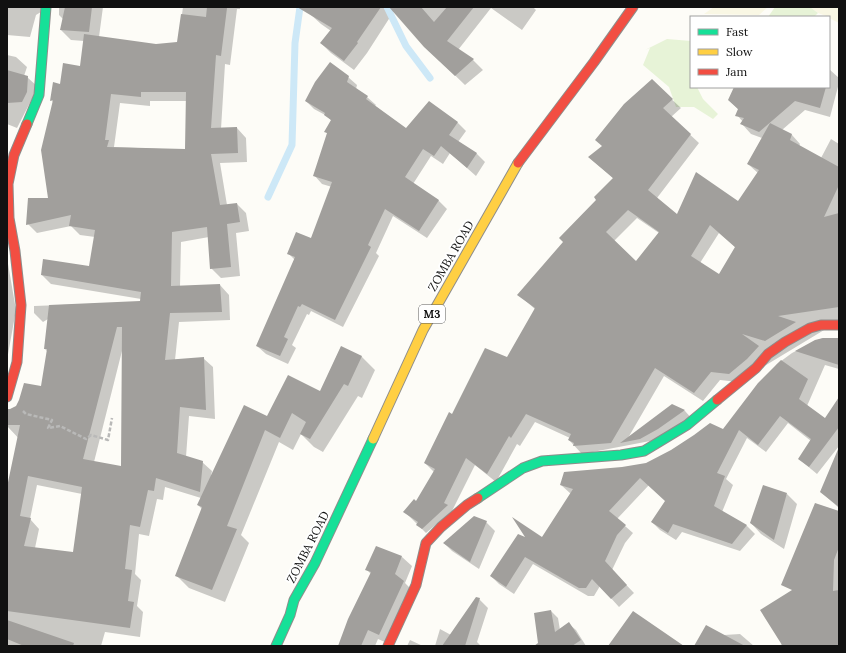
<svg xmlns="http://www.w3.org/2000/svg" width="846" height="653" font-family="Lora,serif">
  <rect width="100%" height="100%" fill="#fdfcf7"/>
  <path fill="#f9f7e4" d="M 714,7 L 768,7 L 759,15 L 704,14 Z
    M 810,7 L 839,7 L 839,23 L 829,18 L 829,17 L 818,13 Z"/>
  <path fill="#e7f3d7" d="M 775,7 L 810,7 L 818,13 L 814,17 L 768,17 Z
    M 667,39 L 691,41 L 691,87 L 697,87 L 703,99 L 718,114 L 713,119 L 694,107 L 676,107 L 669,87 L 643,65 L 650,48 L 645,50 Z"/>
  <path fill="#0003" fill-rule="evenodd" d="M 7,7 L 49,7 L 36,15 L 30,37 L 7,35 Z
    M 59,7 L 103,7 L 99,37 L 156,45 L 178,43 L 183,7 L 240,7 L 240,9 L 237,9 L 230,65 L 225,64 L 221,129 L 237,128 L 246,138 L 247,162 L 220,163 L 227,205 L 237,204 L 246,213 L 249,231 L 236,233 L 240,276 L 221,278 L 211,268 L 209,237 L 181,242 L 180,287 L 220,285 L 229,295 L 230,320 L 179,322 L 175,360 L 203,358 L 213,367 L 215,419 L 189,416 L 186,457 L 202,462 L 212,471 L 211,476 L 268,417 L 320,393 L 341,347 L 362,357 L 375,370 L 362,398 L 358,396 L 323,452 L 314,447 L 301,434 L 293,450 L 279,442 L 241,535 L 249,543 L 225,602 L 189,588 L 176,575 L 202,509 L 198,505 L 201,498 L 165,487 L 163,500 L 157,499 L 149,536 L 139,534 L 135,574 L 141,580 L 137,606 L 143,612 L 140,637 L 105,632 L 101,646 L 7,646 L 7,482 L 9,482 L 40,461 L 7,426 L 7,418 L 42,387 L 48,352 L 45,349 L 48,319 L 43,322 L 34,313 L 34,306 L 141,302 L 141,299 L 51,284 L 42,275 L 90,267 L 95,237 L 80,235 L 71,226 L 37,233 L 28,224 L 49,199 L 53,102 L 51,100 L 61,85 L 81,67 L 84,41 L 71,40 L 61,30 L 63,19 L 59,15 ZM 150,101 L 187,101 L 186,150 L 114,147 L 120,103 L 150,106 ZM 122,351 L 122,468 L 94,462 ZM 37,485 L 82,494 L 74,553 L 35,548 L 39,529 L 30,519 Z
    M 312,7 L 533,7 L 536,10 L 522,30 L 491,8 L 458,50 L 473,60 L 483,70 L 465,85 L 435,56 L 394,11 L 367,53 L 354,70 L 331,53 L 321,43 L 331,31 L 321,24 L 310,14 Z
    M 7,55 L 16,57 L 27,67 L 24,76 L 27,77 L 38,87 L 17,128 L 7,124 Z
    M 829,69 L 839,78 L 839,83 L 830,117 L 805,110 L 782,130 L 792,135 L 800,144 L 799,146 L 821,158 L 831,139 L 839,144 L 839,321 L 738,382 L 720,380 L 703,401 L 664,376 L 628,438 L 672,405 L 685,411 L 693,420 L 666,438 L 582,454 L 569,440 L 570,438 L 535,422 L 520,446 L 517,444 L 496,482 L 475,465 L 452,511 L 426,533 L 405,512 L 416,502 L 434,472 L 425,463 L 452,415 L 507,359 L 536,310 L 519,295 L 564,242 L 614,179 L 589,157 L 603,147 L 652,81 L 681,108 L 671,117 L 699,143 L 657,198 L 678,216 L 739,203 L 759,174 L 748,164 L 762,138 L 751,134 L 742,124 L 743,122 L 737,115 L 739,110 L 729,100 L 735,87 L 829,87 ZM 637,218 L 659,233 L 636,262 L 614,241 ZM 719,233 L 736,248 L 719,275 L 700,263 Z
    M 348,77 L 357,85 L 356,89 L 367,97 L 376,105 L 375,106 L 406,129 L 430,103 L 458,123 L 466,131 L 458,142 L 477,154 L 485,162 L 476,176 L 450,153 L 443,164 L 431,156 L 413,184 L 438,200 L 447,209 L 427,238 L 393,216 L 376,253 L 379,256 L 343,327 L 311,311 L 309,315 L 307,314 L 292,345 L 296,348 L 288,364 L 266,354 L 257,346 L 295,260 L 288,253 L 311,239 L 332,187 L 322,184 L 314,175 L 328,134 L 326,132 L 332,121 L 327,116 L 314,109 L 306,101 Z
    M 7,258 L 16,310 L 7,360 Z
    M 823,338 L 839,338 L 839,369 L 825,365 L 807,406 L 825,420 L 839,399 L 839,446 L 817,474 L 799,459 L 811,441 L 788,423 L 766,452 L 747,438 L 726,479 L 733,485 L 722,512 L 747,526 L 755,534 L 740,551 L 682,532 L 676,540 L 660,530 L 652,522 L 666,501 L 649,485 L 617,519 L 633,533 L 625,543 L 612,570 L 634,593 L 619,607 L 600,586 L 594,596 L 588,596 L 533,564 L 514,594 L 499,584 L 491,576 L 527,539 L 542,538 L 571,494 L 561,485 L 622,468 L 646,464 L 723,430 L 777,364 L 792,353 L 815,341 Z
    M 839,470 L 839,508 L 821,492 Z
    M 787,494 L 797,504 L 784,549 L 761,534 L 751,523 Z
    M 839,512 L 839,646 L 781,646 L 799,582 Z
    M 486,522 L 495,531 L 479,569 L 452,551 L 444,543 Z
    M 402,557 L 412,566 L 405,583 L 414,592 L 389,644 L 378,639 L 375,646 L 339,646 L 371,574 L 367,570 Z
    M 479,599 L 488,608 L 477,642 L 481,646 L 435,646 L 440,629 L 451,635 Z
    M 551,611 L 558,618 L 560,630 L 569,624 L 576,630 L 586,646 L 540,646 Z
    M 740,634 L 754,646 L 695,646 L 724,635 Z
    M 410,640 L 423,646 L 407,646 Z"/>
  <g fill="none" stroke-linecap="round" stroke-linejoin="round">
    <path stroke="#cde8f7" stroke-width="7" d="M 387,7 L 406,46 L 430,78
      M 268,197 L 292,145 L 295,43 L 300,7"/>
  </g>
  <path fill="#a19f9c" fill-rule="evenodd" d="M 65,7 L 92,7 L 89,32 L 60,30 Z
    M 207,7 L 227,8 L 221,56 L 216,55 L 211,128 L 237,127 L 238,153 L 211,154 L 220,205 L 237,203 L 240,222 L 227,224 L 231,267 L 210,269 L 207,227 L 172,232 L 171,286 L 220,284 L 222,312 L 170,313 L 165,360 L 204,357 L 206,410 L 180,407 L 177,453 L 203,461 L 200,492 L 156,478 L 154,491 L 148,490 L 140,527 L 130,525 L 125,569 L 132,570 L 128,601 L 134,602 L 130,628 L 7,611 L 7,487 L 20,425 L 7,425 L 7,409 L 10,409 L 16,406 L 19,400 L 24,383 L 41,386 L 47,349 L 44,349 L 49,305 L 140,301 L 141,292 L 41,275 L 43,259 L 89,266 L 95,230 L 69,226 L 71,215 L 26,225 L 28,198 L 48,198 L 41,150 L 53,100 L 50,101 L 53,82 L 60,84 L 63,63 L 80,66 L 84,34 L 156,44 L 177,42 L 181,14 L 206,17 ZM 141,92 L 186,92 L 185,149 L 107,147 L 109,140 L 105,140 L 111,94 L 141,97 ZM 117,327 L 122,327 L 121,466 L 83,459 ZM 28,476 L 82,487 L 73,552 L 24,546 L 31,518 L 20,516 Z
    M 297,7 L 381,7 L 357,42 L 358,43 L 344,61 L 320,43 L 332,28 Z
    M 389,7 L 421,7 L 434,22 L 447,7 L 474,7 L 447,41 L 474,59 L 455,76 L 424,47 Z
    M 330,62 L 349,76 L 347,82 L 368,96 L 366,99 L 406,128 L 429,101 L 458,122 L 449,135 L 477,153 L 467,168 L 441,146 L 434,156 L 423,149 L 405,177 L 439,200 L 419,231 L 385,209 L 368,245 L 371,247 L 335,320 L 302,304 L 300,307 L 298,306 L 284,337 L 288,339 L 280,356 L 256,346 L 295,257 L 287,254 L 296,232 L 311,238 L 332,182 L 313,176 L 327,133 L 324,132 L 331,120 L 324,115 L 325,113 L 305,101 L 315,82 Z
    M 7,70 L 28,76 L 27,92 L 22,102 L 7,103 Z
    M 652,79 L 673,99 L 663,108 L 691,134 L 648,190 L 677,214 L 696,172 L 738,201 L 759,170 L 747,164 L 770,123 L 792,134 L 790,140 L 839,167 L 839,185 L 824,217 L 839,213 L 839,307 L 778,316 L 796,322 L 765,341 L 742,334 L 759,346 L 747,359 L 729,374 L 711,372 L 694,393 L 655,368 L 611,443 L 573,446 L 574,443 L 568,440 L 571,434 L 526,414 L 511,438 L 509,436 L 487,474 L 466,458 L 444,503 L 448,505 L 422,529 L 416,525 L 418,522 L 403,512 L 414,499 L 416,501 L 435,469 L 424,463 L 449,412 L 452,414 L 485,348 L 507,357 L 535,308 L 517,295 L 563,242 L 559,238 L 596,200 L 594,197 L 613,178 L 588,157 L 602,146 L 595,140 L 624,104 ZM 628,210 L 659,232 L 636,261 L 606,232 ZM 710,225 L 735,247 L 719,274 L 691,256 Z
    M 734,87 L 826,87 L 820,108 L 795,101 L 759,132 L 740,124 L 744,118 L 735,116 L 738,109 L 728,100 Z
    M 823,338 L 839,338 L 839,365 L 795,351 L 815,340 Z
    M 341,346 L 362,356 L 348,386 L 344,384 L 310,439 L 300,434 L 306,422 L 292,413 L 280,438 L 265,430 L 227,526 L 237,529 L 212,590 L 175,576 L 202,507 L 197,505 L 244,405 L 267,416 L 288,375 L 320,391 Z
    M 781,360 L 808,379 L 799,399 L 825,418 L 839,397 L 839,427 L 809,467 L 798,459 L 811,439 L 780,416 L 758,445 L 739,430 L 717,473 L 725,476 L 714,506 L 747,525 L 732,544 L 673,524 L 668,533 L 651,522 L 665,501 L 640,478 L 609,511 L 626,525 L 617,535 L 605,561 L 627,585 L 611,599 L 592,579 L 586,588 L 579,588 L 525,557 L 506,587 L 490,576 L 518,534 L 525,537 L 512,517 L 542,537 L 573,489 L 560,485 L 564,472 L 622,467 L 646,463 L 671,450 L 694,435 L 710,423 L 723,429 L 758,383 Z
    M 672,404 L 685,410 L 658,429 L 640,439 L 620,443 Z
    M 839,447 L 839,507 L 820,492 Z
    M 763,485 L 787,493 L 774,540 L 750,523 Z
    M 815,503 L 839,511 L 839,547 L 834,560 L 833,591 L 839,590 L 838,646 L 782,645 L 760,610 L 792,590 L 781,585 Z
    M 474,516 L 487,521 L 470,562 L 443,543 Z
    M 376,546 L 402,556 L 395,574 L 404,581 L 379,635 L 368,630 L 361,646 L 338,646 L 348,619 L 371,572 L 365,570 Z
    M 476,597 L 480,598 L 465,646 L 442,646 Z
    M 551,610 L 555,632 L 569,622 L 581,640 L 572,646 L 534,646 L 538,643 L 534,613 Z
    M 633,611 L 684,646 L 608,646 Z
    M 7,620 L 74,643 L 73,646 L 24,646 L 7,639 Z
    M 706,625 L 745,646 L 694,646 Z"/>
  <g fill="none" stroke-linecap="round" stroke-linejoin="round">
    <defs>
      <path id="fast" d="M 27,124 L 39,95 L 46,7
        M 478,498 L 523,468 L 542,461 L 621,455 L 644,451 L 687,425 L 717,400
        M 276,646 L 290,615 L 294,600 L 315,563 L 373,439"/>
      <path id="slow" d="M 373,439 L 423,330 L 518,163"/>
      <path id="jam" d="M 518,163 L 594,62 L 633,7
        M 7,397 L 17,362 L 21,305 L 15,251 L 9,218 L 8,184 L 14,155 L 27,124
        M 717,400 L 756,368 L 768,354 L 785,342 L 810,328 L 821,325 L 839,325
        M 388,646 L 416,585 L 426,543 L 441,527 L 467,505 L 478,498"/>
    </defs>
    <use href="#fast" stroke="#8e8d8b" stroke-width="11"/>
    <use href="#slow" stroke="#8e8d8b" stroke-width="11"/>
    <use href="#jam" stroke="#8e8d8b" stroke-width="11"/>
    <path stroke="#b9b9b8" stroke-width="2.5" stroke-dasharray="4 2" stroke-linecap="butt" d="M 23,411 L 26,414 L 52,420 L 48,428 L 60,426 L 86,439 L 91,435 L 108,440 L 112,418"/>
    <use href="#fast" stroke="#16e098" stroke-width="9"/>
    <use href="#slow" stroke="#ffcf43" stroke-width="9"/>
    <use href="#jam" stroke="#f24e42" stroke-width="9"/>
  </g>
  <g text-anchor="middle" stroke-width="4" stroke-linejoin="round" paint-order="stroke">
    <rect fill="#fff" stroke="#585858" stroke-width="1" x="419" y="305" width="26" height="18" rx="3"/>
    <g font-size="11" font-weight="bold" fill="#111">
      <text x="432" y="318">M3</text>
    </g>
    <g font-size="12" fill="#111" stroke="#fff">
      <text transform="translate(451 256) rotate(-60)" y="4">ZOMBA ROAD</text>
      <text transform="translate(308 547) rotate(-63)" y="4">ZOMBA ROAD</text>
    </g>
  </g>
  <rect width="846" height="653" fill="none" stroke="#111111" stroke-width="16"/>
  <rect x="690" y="16" width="140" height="72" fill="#ffffff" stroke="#a0a0a0"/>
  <rect x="698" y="29" width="20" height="6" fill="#16e098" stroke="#a0a0a0"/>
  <text x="726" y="36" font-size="12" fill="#111111">Fast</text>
  <rect x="698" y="49" width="20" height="6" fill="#ffcf43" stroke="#a0a0a0"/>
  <text x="726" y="56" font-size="12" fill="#111111">Slow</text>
  <rect x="698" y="69" width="20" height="6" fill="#f24e42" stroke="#a0a0a0"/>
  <text x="726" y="76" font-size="12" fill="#111111">Jam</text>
</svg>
